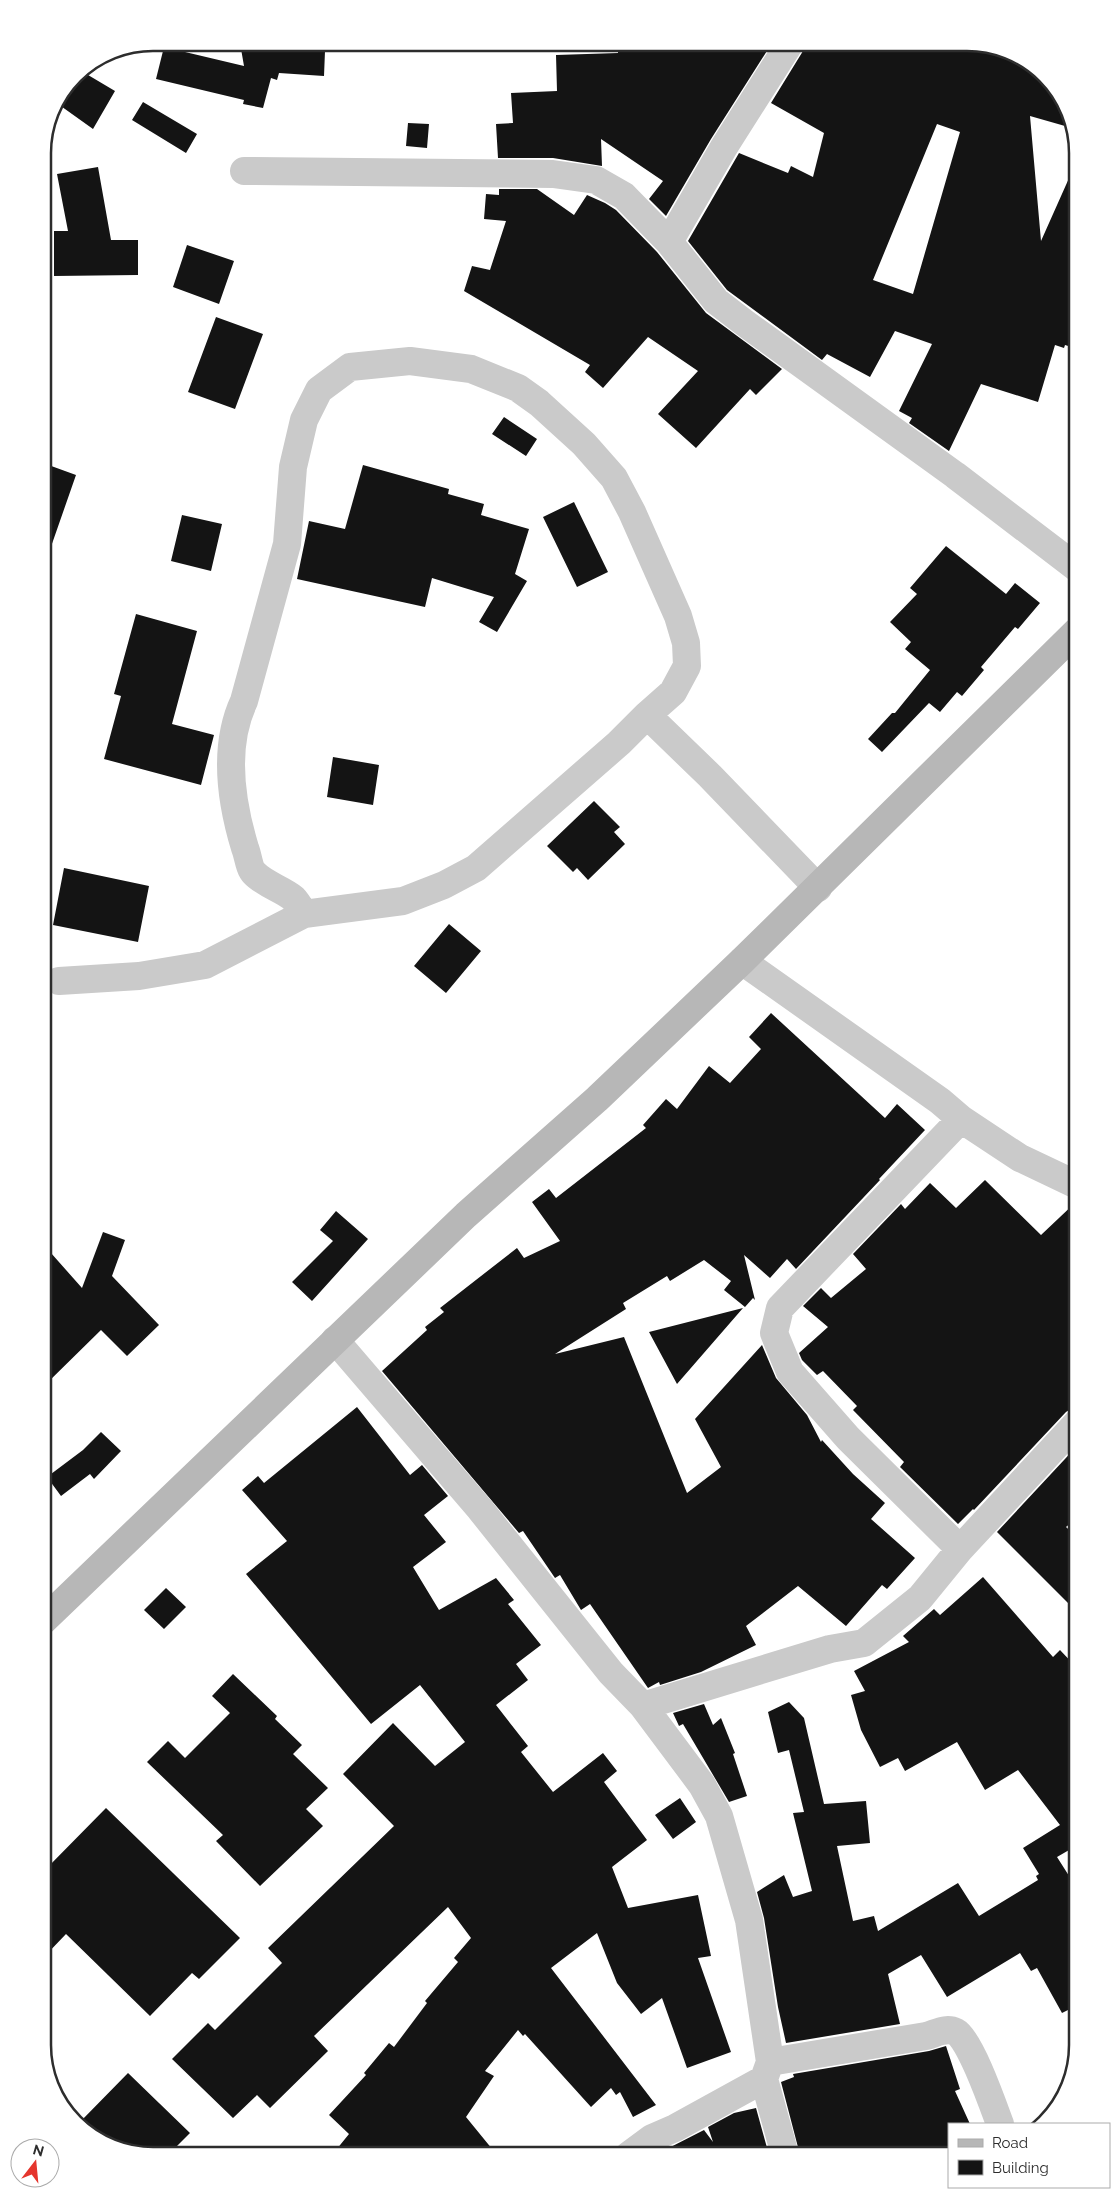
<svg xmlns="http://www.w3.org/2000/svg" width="1120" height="2198" font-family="Raleway,sans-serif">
  <rect width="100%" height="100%" fill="#fff"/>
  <path fill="#141414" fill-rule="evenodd" d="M 240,43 L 279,43 L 280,48 L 325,51 L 324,76 L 279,73 L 277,80 L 271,78 L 263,108 L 243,104 L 244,100 L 156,79 L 164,47 L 244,66 Z
    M 618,43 L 772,43 L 711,139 L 666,216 L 649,199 L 663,181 L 601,139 L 602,166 L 553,158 L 498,158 L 496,124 L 513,123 L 511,93 L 557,91 L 556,55 L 618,53 Z
    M 805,43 L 975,43 L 1034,65 L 1069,111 L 1072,128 L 1030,116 L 1041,241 L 1078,158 L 1078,349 L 1065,345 L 1064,348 L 1055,345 L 1038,402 L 981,384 L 949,451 L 909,423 L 912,418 L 899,411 L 932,344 L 895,331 L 870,377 L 827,354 L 822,360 L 727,290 L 688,241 L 739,153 L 788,173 L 791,166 L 813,177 L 824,133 L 771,103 L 803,51 ZM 937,124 L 960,132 L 913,294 L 873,280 Z
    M 83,72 L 115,91 L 93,129 L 58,104 Z
    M 143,102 L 197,134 L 186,153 L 132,120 Z
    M 408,123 L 429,124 L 427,148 L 406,146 Z
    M 98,167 L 111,240 L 138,240 L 138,275 L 54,276 L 54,231 L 68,231 L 57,174 Z
    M 499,189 L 537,189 L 574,215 L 587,195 L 605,203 L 616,210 L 657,252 L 706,313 L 782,369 L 756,395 L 750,389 L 696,448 L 658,414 L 698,371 L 648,337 L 603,388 L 585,372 L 590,365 L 464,291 L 472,266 L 490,270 L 506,221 L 484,219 L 486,194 L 499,195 Z
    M 187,245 L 234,261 L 219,304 L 173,287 Z
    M 216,317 L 263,334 L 235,409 L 188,392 Z
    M 504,417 L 537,439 L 526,456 L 492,434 Z
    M 43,463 L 76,475 L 46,561 L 43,561 Z
    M 363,465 L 449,489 L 448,494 L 484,504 L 481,515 L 529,529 L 515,574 L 527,581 L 497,632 L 479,622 L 494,597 L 432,578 L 425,607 L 297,579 L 309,521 L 345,529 Z
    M 574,502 L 608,572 L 577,587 L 543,517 Z
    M 182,515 L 222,524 L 211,571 L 171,561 Z
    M 946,546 L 1006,594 L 1015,583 L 1040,603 L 1018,629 L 1015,627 L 981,667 L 984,670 L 962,696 L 957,692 L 940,712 L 929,703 L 882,752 L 868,739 L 892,713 L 895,713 L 930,670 L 905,649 L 911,642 L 890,622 L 917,594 L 910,588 Z
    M 136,614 L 197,631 L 172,724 L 214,735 L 201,785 L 104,759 L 121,696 L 114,694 Z
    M 333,757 L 379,765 L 373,805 L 327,797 Z
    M 594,801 L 620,827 L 614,832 L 625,844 L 588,880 L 577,868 L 573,872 L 547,846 Z
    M 64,868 L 149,886 L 138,942 L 53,925 Z
    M 449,924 L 481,951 L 446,993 L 414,966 Z
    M 771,1013 L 885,1118 L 897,1104 L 925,1130 L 879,1179 L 880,1180 L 796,1269 L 787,1259 L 770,1278 L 744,1255 L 755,1300 L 753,1298 L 745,1307 L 724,1290 L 731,1281 L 704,1260 L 670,1281 L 667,1276 L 623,1303 L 626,1309 L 555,1354 L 624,1337 L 687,1493 L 721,1467 L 695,1419 L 762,1345 L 776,1378 L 807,1415 L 821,1442 L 822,1440 L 853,1474 L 885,1503 L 871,1519 L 915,1558 L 887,1589 L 882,1585 L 846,1626 L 798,1586 L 746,1626 L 756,1645 L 701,1672 L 660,1685 L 659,1682 L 648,1688 L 590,1604 L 581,1610 L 560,1575 L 555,1578 L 523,1531 L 519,1533 L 382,1371 L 427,1330 L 425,1327 L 444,1312 L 440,1308 L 517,1248 L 524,1258 L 560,1241 L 532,1202 L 549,1189 L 556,1198 L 646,1128 L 643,1125 L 666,1099 L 677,1109 L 709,1066 L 730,1083 L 761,1049 L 749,1037 Z
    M 985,1180 L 1041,1235 L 1078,1200 L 1078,1408 L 1072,1408 L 1066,1412 L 974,1510 L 973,1509 L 958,1524 L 900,1467 L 904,1462 L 853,1410 L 857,1406 L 823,1371 L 817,1375 L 802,1360 L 799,1353 L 828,1327 L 803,1306 L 821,1288 L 831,1298 L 866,1269 L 853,1254 L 901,1204 L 905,1209 L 930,1183 L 956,1208 Z
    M 336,1211 L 368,1239 L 312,1301 L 292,1282 L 333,1241 L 320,1230 Z
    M 103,1232 L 125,1240 L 112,1276 L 159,1325 L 127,1356 L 101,1330 L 43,1387 L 43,1244 L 82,1288 Z
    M 743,1308 L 677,1384 L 649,1332 Z
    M 357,1407 L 410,1475 L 422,1465 L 448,1496 L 424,1515 L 446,1542 L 413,1567 L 439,1610 L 496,1578 L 514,1600 L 508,1604 L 541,1645 L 516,1664 L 528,1680 L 496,1705 L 528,1746 L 521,1752 L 553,1792 L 603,1753 L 617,1771 L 604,1782 L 647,1840 L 612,1867 L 628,1908 L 698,1895 L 711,1956 L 698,1958 L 731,2052 L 687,2068 L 662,1998 L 641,2014 L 617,1983 L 597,1933 L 551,1968 L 656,2105 L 633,2117 L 620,2092 L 616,2095 L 611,2088 L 591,2107 L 525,2034 L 523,2036 L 518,2030 L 485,2071 L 494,2076 L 466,2117 L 497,2155 L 332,2155 L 349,2134 L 329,2115 L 366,2075 L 364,2073 L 389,2043 L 394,2047 L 427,2003 L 425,2001 L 458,1962 L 454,1958 L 471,1938 L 448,1907 L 314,2036 L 328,2051 L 270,2108 L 257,2095 L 233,2118 L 172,2059 L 208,2023 L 215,2030 L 282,1963 L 268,1948 L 394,1826 L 343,1774 L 393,1723 L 435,1766 L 465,1742 L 420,1685 L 371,1724 L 246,1574 L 287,1541 L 242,1490 L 258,1476 L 264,1483 Z
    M 101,1432 L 121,1451 L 94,1479 L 90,1474 L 61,1496 L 47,1477 L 83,1450 Z
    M 1078,1445 L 1078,1517 L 1066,1527 L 1078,1538 L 1078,1613 L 997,1532 Z
    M 983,1577 L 1053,1657 L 1060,1650 L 1078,1669 L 1078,1848 L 1076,1846 L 1057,1857 L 1078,1890 L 1078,2005 L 1062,2013 L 1037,1968 L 1031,1971 L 1020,1953 L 947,1997 L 921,1955 L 888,1974 L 900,2024 L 786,2043 L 778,2007 L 764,1918 L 757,1892 L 784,1875 L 793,1897 L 812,1891 L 793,1813 L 804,1812 L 789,1750 L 778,1753 L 768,1712 L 789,1702 L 804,1718 L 824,1804 L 866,1801 L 870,1843 L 837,1846 L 853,1921 L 874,1916 L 878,1931 L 958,1883 L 979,1916 L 1038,1880 L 1036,1876 L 1039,1874 L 1023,1848 L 1060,1825 L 1018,1770 L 985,1790 L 957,1742 L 905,1771 L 898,1758 L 880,1767 L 861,1730 L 851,1695 L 865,1691 L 854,1671 L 909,1642 L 903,1636 L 934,1609 L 940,1615 Z
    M 166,1588 L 186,1607 L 164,1629 L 144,1610 Z
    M 233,1674 L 277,1716 L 275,1719 L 302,1745 L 293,1754 L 328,1788 L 306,1809 L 323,1826 L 260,1886 L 216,1841 L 223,1835 L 147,1762 L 168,1741 L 185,1758 L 230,1713 L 212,1696 Z
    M 704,1704 L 713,1725 L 721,1718 L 735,1753 L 733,1754 L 747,1796 L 729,1802 L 683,1724 L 679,1726 L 673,1713 Z
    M 680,1798 L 696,1822 L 673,1839 L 655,1815 Z
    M 106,1808 L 240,1938 L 199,1979 L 192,1973 L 150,2016 L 66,1934 L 43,1958 L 43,1872 Z
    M 946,2046 L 960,2089 L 955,2091 L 970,2124 L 949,2124 L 949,2156 L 800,2155 L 781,2082 L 794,2077 L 793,2074 L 929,2051 Z
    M 128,2073 L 190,2133 L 168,2155 L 146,2155 L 91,2137 L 80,2122 Z
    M 756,2108 L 769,2155 L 655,2155 L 704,2130 L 713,2142 L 708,2127 L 734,2113 Z"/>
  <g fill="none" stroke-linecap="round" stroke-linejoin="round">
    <path stroke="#cacaca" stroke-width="28" d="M 244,171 L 553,174 L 596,180 L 624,196 L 669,242 L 716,301 L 746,324 L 955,475 L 1077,568
      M 669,242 L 724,147 L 790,43
      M 304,914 C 301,909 297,902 293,898 C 282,889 264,884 254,873 C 249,868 248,855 245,848 C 231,802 223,746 244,701 L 287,544 L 293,467 L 304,420 L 319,390 L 350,367 L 410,361 L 471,369 L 518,388 L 539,403 L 584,444 L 614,478 L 632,512 L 678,616 L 686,643 L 687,666 L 673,692 L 647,715
      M 742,961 L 940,1101 L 961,1119 L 1020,1158 L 1077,1185
      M 59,981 L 139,976 L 205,965 L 304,914 L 403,901 L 444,885 L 476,868 L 619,743 L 647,715 L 710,776 L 818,888
      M 335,1340 L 480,1509 L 611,1673 L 643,1706 L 702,1785 L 719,1816 L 749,1920 L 770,2062 L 764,2079 L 785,2155
      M 960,1549 L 848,1438 L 790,1372 L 774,1333 L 780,1308 L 961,1119
      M 643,1706 L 830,1649 L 864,1643 L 920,1598 L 960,1549 L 1077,1423
      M 770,2062 L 926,2036 C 937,2033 946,2027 956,2032 C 970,2039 994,2108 1000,2124
      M 629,2155 L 652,2138 L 675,2128 L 764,2079"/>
    <path stroke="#b7b7b7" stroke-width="28" d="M 43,1621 L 466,1215 L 597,1099 L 742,961 L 1077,631"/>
  </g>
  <path d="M0 0H1120V2198H0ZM153 51H967A102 102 0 0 1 1069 153V2045A102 102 0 0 1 967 2147H153A102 102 0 0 1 51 2045V153A102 102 0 0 1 153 51Z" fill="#fff" fill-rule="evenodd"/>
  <path fill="none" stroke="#2d2d2d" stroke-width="2.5" d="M153 51H967A102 102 0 0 1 1069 153V2045A102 102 0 0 1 967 2147H153A102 102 0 0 1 51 2045V153A102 102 0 0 1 153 51Z"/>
  <rect x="948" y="2123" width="162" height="65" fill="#ffffff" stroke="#ababab"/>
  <rect x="958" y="2139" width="25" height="8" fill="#b7b7b7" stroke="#ababab"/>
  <text x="992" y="2148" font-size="15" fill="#2d2d2d">Road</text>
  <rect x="958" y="2160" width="25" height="15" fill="#141414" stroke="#ababab"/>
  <text x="992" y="2173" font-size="15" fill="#2d2d2d">Building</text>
  <g transform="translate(35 2163) rotate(16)"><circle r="24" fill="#ffffff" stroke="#ababab"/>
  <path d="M0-4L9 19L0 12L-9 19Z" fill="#e5352d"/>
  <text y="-8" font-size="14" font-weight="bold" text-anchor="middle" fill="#2d2d2d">N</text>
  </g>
</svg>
